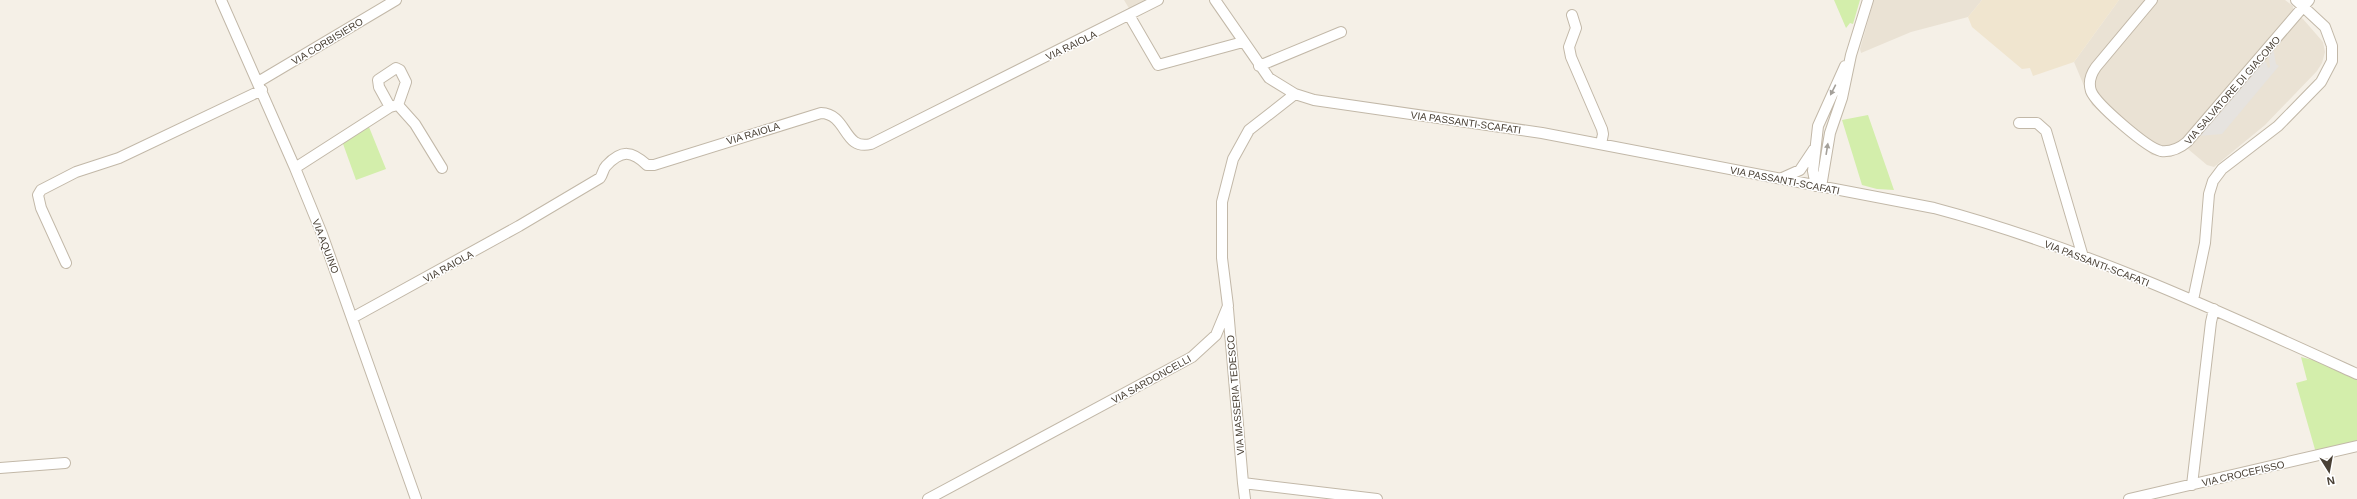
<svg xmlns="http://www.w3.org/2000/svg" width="2357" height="499" font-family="Helvetica,sans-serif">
  <rect width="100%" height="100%" fill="#f5f0e7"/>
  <path fill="#eae2d4" d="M 1124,0 L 1149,0 L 1130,10 Z
    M 1874,0 L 1982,0 L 1968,17 L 1911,32 L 1861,53 L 1860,49 Z
    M 2119,0 L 2285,0 L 2293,6 L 2293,11 L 2303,19 L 2323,42 L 2325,52 L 2322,63 L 2317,71 L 2265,125 L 2214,167 L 2207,165 L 2188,149 L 2170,157 L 2152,155 L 2092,105 L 2074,62 Z"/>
  <path fill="#f0e5cf" d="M 1982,0 L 2119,0 L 2074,62 L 2033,76 L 2030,68 L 2022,69 L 1972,27 L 1968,17 Z"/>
  <path fill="#d3eeab" d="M 1834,0 L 1860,0 L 1853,24 L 1850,23 L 1846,28 Z
    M 1868,115 L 1894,190 L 1877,189 L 1862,185 L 1842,120 Z
    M 369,127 L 386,169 L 356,180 L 342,141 Z
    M 2301,357 L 2317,361 L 2357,380 L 2357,443 L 2316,453 L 2296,383 L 2307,380 Z"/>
  <path fill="#e6e3df" d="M 2273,47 L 2276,64 L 2279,66 L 2222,134 L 2199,136 L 2262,62 L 2266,62 L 2268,68 L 2270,67 L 2268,52 Z"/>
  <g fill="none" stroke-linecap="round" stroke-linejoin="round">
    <defs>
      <path id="minor" d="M 221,0 L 295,168 L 322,234 L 416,499
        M 1215,0 L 1269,78 L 1295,94 L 1314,100 L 1542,133 L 1934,208 C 2081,247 2219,311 2357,374
        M 2152,0 L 2096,67 C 2091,74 2088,82 2091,91 C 2096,104 2147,148 2161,151 C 2171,152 2180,148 2187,142 L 2309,0
        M 1129,15 L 1158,65 L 1243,42
        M 1572,15 L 1576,28 L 1569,47 L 1571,57 L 1602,129 L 1603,134 L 1601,144
        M 1259,66 L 1341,32
        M 258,82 L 396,0
        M 390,107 L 379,87 L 378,80 L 396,68 L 400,70 L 406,82 L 398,105
        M 2019,123 L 2037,123 L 2046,131 L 2083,257
        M 295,168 L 390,107 L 398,105 L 415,124 L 442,168
        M 1780,179 L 1800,170 L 1814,149
        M 1816,186 L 1813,171 L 1818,126 L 1845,66
        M 1821,187 L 1830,133 L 1842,98 L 1851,55 L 1868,0
        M 66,263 L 41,208 L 38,195 L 41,190 L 76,172 L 119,158 L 262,90
        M 2193,300 L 2205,243 L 2209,194 L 2213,181 L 2222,169 L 2278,126 L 2321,82 L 2332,61 L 2332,46 L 2325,27 L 2296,0
        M 1228,309 L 1243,483 L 1377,499
        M 352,318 L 519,226 L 600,178 C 603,174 603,169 606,166 C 622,149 632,151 647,165 L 654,165 L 821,113 C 848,114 843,151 871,144 L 1158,0
        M 0,468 L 65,463
        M 1243,483 L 1245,499
        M 2192,485 L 2211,322 L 2214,309
        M 928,499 L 1192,357 L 1216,335 L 1228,306 L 1222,258 L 1222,202 L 1233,159 L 1249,130 L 1295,94
        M 2129,499 L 2357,446"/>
    </defs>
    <use href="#minor" stroke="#c2b8a8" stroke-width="12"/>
    <use href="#minor" stroke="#fff" stroke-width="10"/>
  </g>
  <defs><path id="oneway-solid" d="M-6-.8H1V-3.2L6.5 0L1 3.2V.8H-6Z"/></defs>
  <g fill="#a4a09a">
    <use href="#oneway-solid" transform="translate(1833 90) rotate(117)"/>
    <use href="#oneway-solid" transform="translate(1827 149) rotate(-81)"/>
  </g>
  <g text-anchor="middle" stroke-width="3" stroke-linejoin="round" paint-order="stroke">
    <g font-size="10" fill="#494035" stroke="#fff">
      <text transform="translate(327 41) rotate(-31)" y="4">VIA CORBISIERO</text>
      <text transform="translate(1071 45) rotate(-26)" y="4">VIA RAIOLA</text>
      <text transform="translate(2232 90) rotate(-49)" y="4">VIA SALVATORE DI GIACOMO</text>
      <text transform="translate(1466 122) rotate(8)" y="4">VIA PASSANTI-SCAFATI</text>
      <text transform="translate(753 133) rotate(-17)" y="4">VIA RAIOLA</text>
      <text transform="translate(1785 180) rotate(11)" y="4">VIA PASSANTI-SCAFATI</text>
      <text transform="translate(326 246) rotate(69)" y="4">VIA AQUINO</text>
      <text transform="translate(2097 263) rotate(21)" y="4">VIA PASSANTI-SCAFATI</text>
      <text transform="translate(448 266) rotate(-29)" y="4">VIA RAIOLA</text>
      <text transform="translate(1151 379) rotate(-29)" y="4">VIA SARDONCELLI</text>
      <text transform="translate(1235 395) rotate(-95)" y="4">VIA MASSERIA TEDESCO</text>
      <text transform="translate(2243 473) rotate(-13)" y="4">VIA CROCEFISSO</text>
    </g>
  </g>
  <g transform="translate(2329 471) rotate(169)" stroke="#ffffff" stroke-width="3" paint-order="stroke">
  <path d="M0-3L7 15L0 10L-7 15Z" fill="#494035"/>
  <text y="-6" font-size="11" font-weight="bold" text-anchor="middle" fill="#494035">N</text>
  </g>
</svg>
